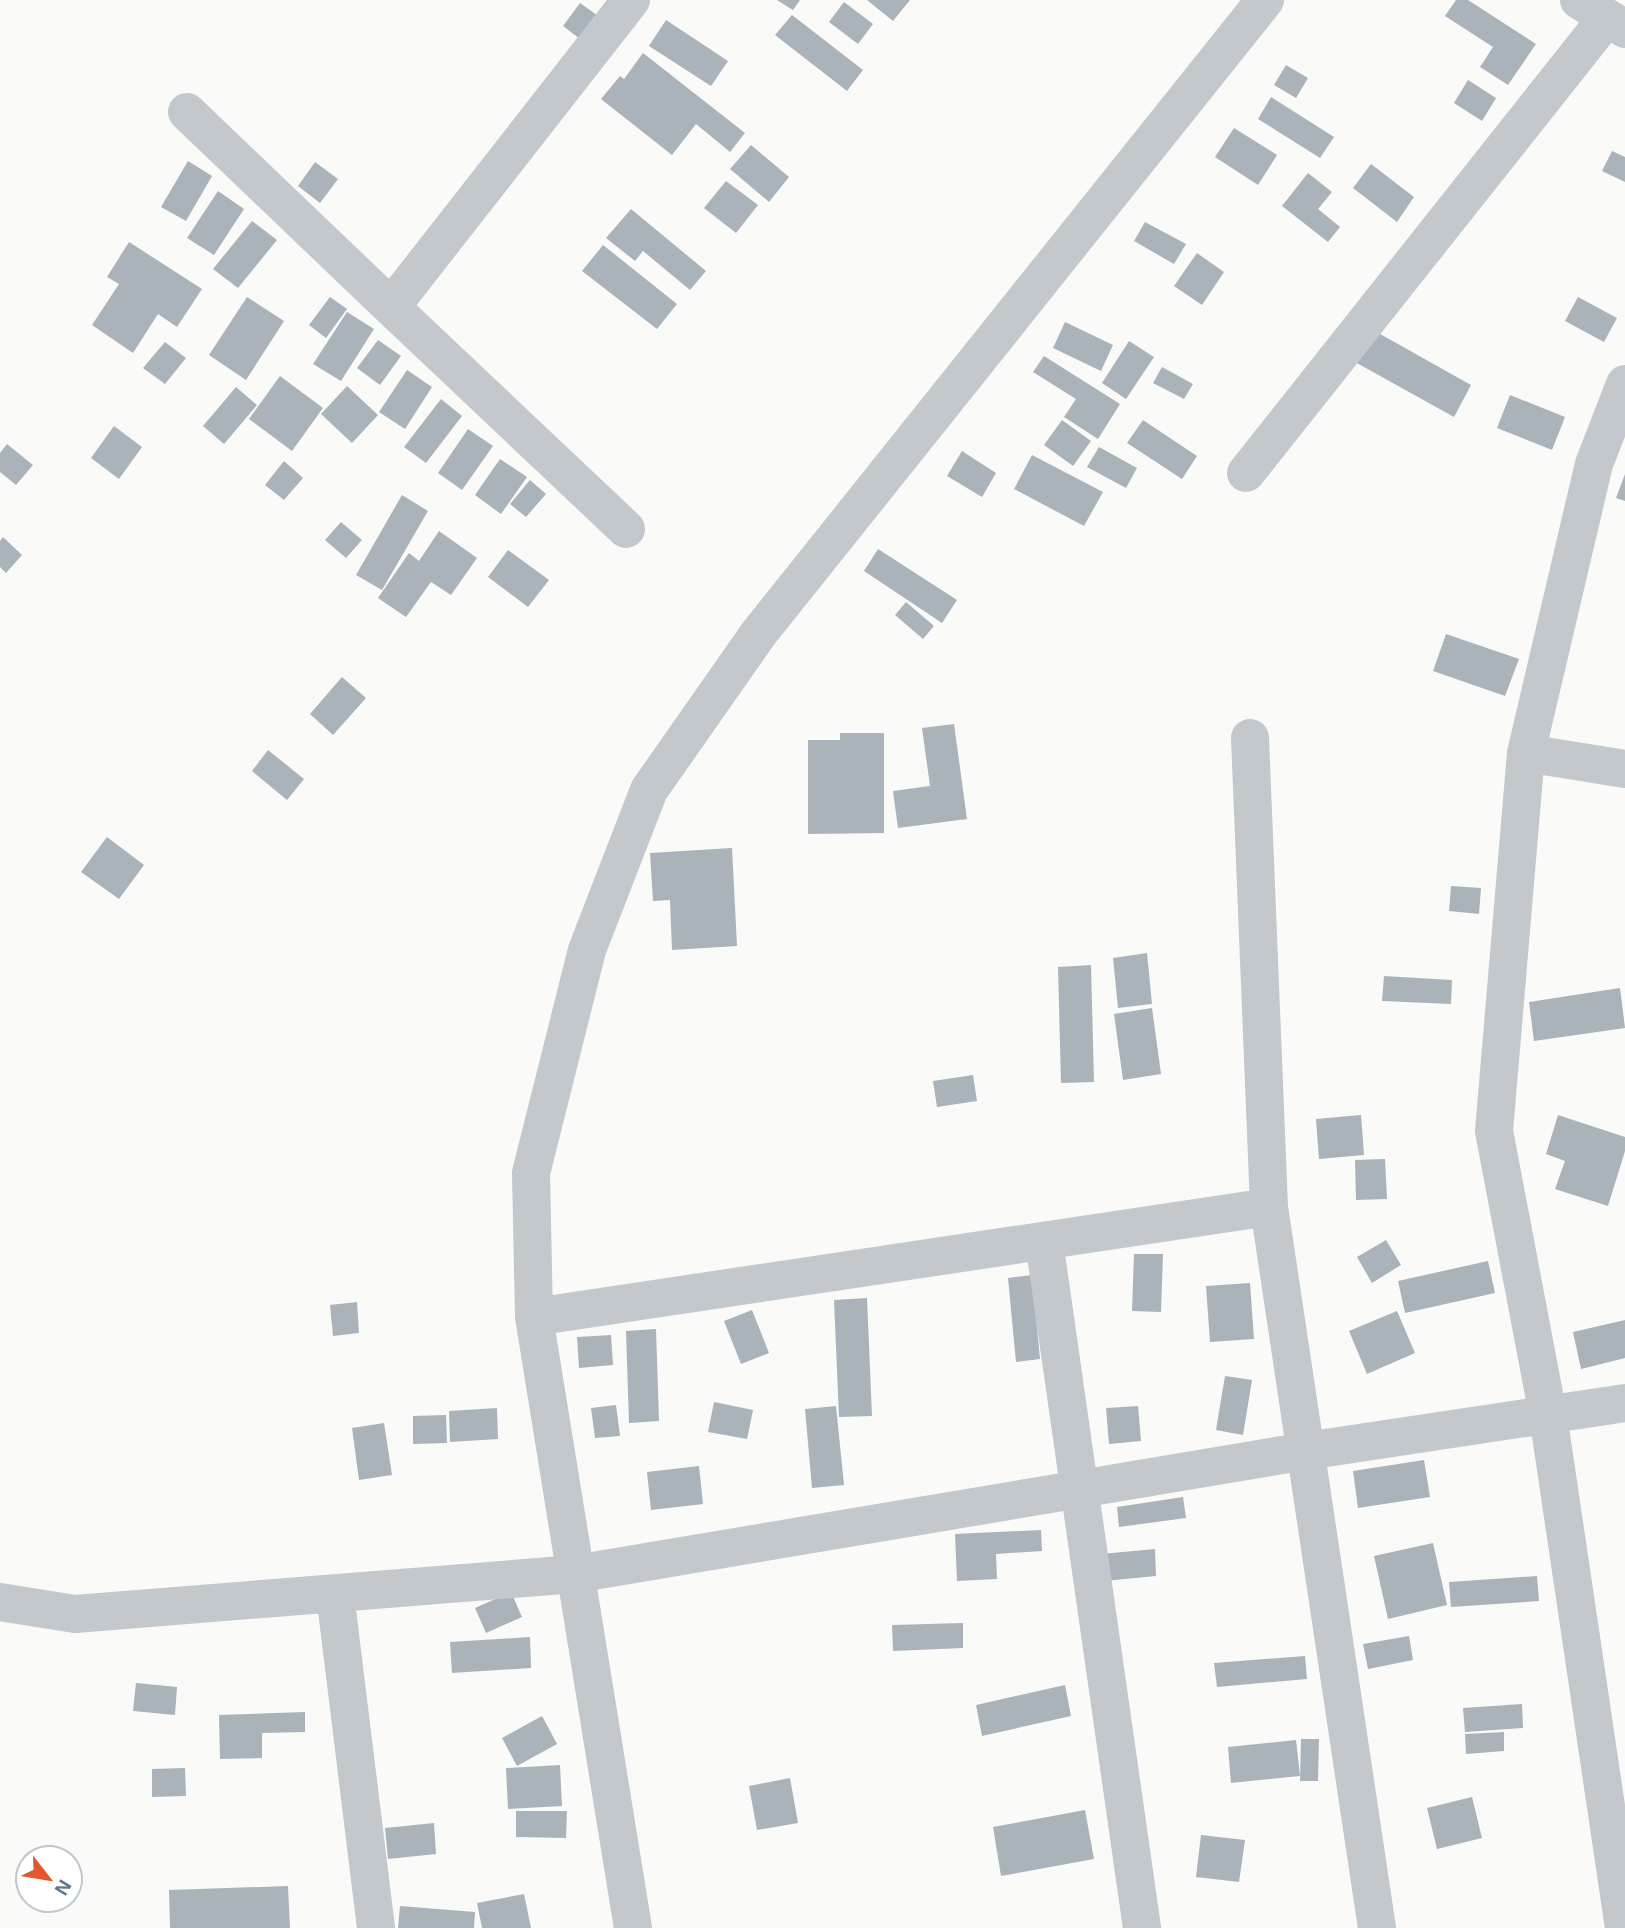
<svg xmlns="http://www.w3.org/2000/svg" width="1625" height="1928" font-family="Helvetica,sans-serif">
  <rect width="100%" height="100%" fill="#fafaf8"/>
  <path fill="#aab3b9" d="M 777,0 L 800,0 L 793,10 Z
    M 867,0 L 910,0 L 893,21 Z
    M 1456,0 L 1468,0 L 1536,44 L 1508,85 L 1480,67 L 1493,47 L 1445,16 Z
    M 844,2 L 873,24 L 858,44 L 829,22 Z
    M 580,3 L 601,18 L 584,42 L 563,26 Z
    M 792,15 L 863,70 L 847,91 L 775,35 Z
    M 666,20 L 728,61 L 711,86 L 649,46 Z
    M 643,53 L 745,133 L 730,152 L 696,124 L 672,155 L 601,99 L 620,76 L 624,79 Z
    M 1286,65 L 1308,78 L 1296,98 L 1274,85 Z
    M 1468,80 L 1496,98 L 1482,121 L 1454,103 Z
    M 1271,97 L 1334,137 L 1320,158 L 1258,119 Z
    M 1234,128 L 1277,155 L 1258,185 L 1215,157 Z
    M 751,145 L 789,177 L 769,202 L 730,169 Z
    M 1612,151 L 1625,157 L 1625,182 L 1602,171 Z
    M 188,161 L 212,176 L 186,221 L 161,207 Z
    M 315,162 L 338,179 L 320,203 L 298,186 Z
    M 1371,164 L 1414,197 L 1397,222 L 1353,188 Z
    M 1308,173 L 1332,192 L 1318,209 L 1340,227 L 1328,242 L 1282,206 Z
    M 726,181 L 758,205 L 736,233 L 704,208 Z
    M 218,191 L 244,209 L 214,255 L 187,238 Z
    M 631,209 L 706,271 L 690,290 L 643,251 L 635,261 L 606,238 Z
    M 252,221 L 277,240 L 238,288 L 213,269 Z
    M 1145,222 L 1186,244 L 1174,264 L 1134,241 Z
    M 129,242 L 202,289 L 177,327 L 158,314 L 133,353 L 92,325 L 119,284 L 107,277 Z
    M 603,245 L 677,304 L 657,329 L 582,271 Z
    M 1197,253 L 1224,272 L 1202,305 L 1174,286 Z
    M 247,297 L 284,321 L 246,380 L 209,355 Z
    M 330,297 L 347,309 L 326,338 L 309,325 Z
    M 1578,297 L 1617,318 L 1604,342 L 1565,321 Z
    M 347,312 L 374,329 L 341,381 L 313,364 Z
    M 1065,322 L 1113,345 L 1101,371 L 1053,348 Z
    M 1373,330 L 1471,385 L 1454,417 L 1355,362 Z
    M 378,340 L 401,356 L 380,385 L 357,368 Z
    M 1129,341 L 1154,357 L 1126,399 L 1102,383 Z
    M 165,342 L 186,358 L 165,384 L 143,368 Z
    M 1044,356 L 1120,404 L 1098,439 L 1064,417 L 1076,399 L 1033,372 Z
    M 1162,367 L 1193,384 L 1184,399 L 1153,383 Z
    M 407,370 L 432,387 L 405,429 L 379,412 Z
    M 280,376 L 323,408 L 292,451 L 249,419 Z
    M 347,386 L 378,415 L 352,443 L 321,414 Z
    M 236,387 L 257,405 L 224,444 L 203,426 Z
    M 1510,395 L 1565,417 L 1552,450 L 1497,428 Z
    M 441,399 L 462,416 L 426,463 L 404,447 Z
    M 1062,420 L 1091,441 L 1073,466 L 1044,445 Z
    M 1143,420 L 1197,456 L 1182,479 L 1127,443 Z
    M 114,426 L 142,447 L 119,479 L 91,458 Z
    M 468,429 L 493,446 L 462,490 L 438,473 Z
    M 7,444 L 33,465 L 16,485 L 0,472 L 0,453 Z
    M 1099,447 L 1137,468 L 1126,488 L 1087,467 Z
    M 962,451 L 996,473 L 982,497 L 947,476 Z
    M 1032,455 L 1103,492 L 1084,526 L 1014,489 Z
    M 500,459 L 527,477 L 501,514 L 475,495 Z
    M 284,461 L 303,478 L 284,500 L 265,485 Z
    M 1625,474 L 1625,501 L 1616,498 Z
    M 530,480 L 546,494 L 526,517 L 510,504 Z
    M 402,495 L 428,511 L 382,590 L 356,575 Z
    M 341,522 L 362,540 L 346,558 L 325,540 Z
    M 439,531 L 477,558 L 451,595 L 431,582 L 406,617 L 378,598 L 409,553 L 419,561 Z
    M 3,537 L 22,555 L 6,573 L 0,567 L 0,541 Z
    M 878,549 L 957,600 L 942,623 L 864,571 Z
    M 508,550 L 549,580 L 528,607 L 488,577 Z
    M 906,602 L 934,626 L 923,639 L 895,615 Z
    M 1446,634 L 1519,659 L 1505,696 L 1433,671 Z
    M 342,677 L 366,698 L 333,735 L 310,714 Z
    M 954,724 L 967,819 L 898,828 L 893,791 L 930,786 L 922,728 Z
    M 840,733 L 884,733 L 884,833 L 808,834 L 808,740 L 840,740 Z
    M 268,750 L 304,779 L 287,800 L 252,771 Z
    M 107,837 L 144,865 L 119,899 L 81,872 Z
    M 732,848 L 737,946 L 672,950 L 670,900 L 653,901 L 650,853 Z
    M 1451,886 L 1481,888 L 1479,914 L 1449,911 Z
    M 1147,953 L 1152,1004 L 1118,1008 L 1113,958 Z
    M 1091,965 L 1094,1082 L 1061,1083 L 1058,967 Z
    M 1384,976 L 1452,980 L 1451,1004 L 1382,1001 Z
    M 1620,988 L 1625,1028 L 1534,1041 L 1529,1002 Z
    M 1152,1008 L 1161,1074 L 1123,1080 L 1114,1014 Z
    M 973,1075 L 977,1101 L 937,1107 L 933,1081 Z
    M 1361,1115 L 1364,1155 L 1319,1159 L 1316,1119 Z
    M 1558,1115 L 1625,1137 L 1625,1151 L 1608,1206 L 1555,1189 L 1565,1161 L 1546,1154 Z
    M 1385,1159 L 1387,1199 L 1356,1200 L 1355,1160 Z
    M 1386,1240 L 1401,1265 L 1372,1283 L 1357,1257 Z
    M 1134,1254 L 1163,1254 L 1161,1312 L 1132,1311 Z
    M 1488,1261 L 1495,1293 L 1405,1313 L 1398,1281 Z
    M 1032,1275 L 1040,1359 L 1016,1362 L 1008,1278 Z
    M 1250,1283 L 1254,1339 L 1210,1342 L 1206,1286 Z
    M 867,1298 L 872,1416 L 839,1417 L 834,1300 Z
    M 357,1302 L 359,1333 L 333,1336 L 330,1305 Z
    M 752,1310 L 769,1353 L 741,1364 L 724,1321 Z
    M 1397,1311 L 1415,1353 L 1367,1374 L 1349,1331 Z
    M 1625,1320 L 1625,1358 L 1581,1369 L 1573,1332 Z
    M 656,1329 L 659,1421 L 629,1423 L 626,1331 Z
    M 611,1335 L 613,1365 L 579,1368 L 577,1337 Z
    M 1225,1376 L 1252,1380 L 1243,1435 L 1216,1430 Z
    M 714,1402 L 753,1410 L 747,1439 L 708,1432 Z
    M 616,1405 L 620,1436 L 595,1438 L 591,1408 Z
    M 836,1406 L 844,1485 L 812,1488 L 805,1409 Z
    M 1138,1406 L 1141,1441 L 1109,1444 L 1106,1408 Z
    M 497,1408 L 498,1439 L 450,1442 L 449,1411 Z
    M 446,1415 L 447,1443 L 413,1444 L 413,1416 Z
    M 384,1423 L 392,1475 L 359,1480 L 352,1428 Z
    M 1424,1460 L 1430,1497 L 1358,1508 L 1353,1471 Z
    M 699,1466 L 703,1504 L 651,1510 L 647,1472 Z
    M 1183,1497 L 1186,1518 L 1119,1527 L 1117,1507 Z
    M 1041,1530 L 1042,1551 L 996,1554 L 997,1579 L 957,1581 L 955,1534 Z
    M 1433,1543 L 1447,1605 L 1388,1619 L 1374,1556 Z
    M 1155,1549 L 1156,1576 L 1104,1581 L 1101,1554 Z
    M 1537,1576 L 1539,1601 L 1451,1607 L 1449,1582 Z
    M 511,1592 L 522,1617 L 486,1633 L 475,1608 Z
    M 963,1623 L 963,1648 L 893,1651 L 892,1625 Z
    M 1409,1636 L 1413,1660 L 1368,1669 L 1363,1644 Z
    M 530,1637 L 531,1668 L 452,1673 L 450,1642 Z
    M 1305,1656 L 1307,1679 L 1217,1687 L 1214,1663 Z
    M 136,1683 L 177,1687 L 175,1715 L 133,1711 Z
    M 1065,1685 L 1071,1716 L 982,1736 L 976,1705 Z
    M 1522,1704 L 1523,1728 L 1465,1732 L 1463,1708 Z
    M 305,1712 L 305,1732 L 262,1733 L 262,1758 L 220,1759 L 219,1715 Z
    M 542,1716 L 557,1744 L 517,1766 L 502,1738 Z
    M 1504,1732 L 1504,1751 L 1466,1754 L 1465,1734 Z
    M 1301,1739 L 1319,1739 L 1318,1781 L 1300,1781 Z
    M 1296,1740 L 1300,1776 L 1231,1783 L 1228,1747 Z
    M 560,1765 L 562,1806 L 508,1809 L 506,1768 Z
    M 185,1768 L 186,1796 L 152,1797 L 152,1769 Z
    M 790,1778 L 798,1823 L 757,1830 L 749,1786 Z
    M 1472,1797 L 1482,1838 L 1437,1849 L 1427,1808 Z
    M 1085,1810 L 1094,1859 L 1001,1876 L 993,1827 Z
    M 516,1811 L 567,1811 L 566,1838 L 516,1837 Z
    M 434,1823 L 436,1854 L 388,1859 L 385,1828 Z
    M 1201,1835 L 1245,1840 L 1239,1882 L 1196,1877 Z
    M 288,1886 L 290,1928 L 170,1928 L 169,1890 Z
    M 524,1894 L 531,1928 L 482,1928 L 477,1903 Z
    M 400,1906 L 475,1912 L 474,1928 L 398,1928 Z"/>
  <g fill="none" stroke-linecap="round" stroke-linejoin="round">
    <path stroke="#c3c8cc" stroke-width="38" d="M 1579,0 L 1625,29
      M 187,112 L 391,307
      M 1246,473 L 1606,19
      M 626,529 L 391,307 L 631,0
      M 1250,738 L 1269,1207 L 1377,1928
      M 1526,753 L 1625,769
      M 1044,1241 L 1142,1928
      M 534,1317 L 1269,1207
      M 335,1594 L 376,1928
      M 0,1602 L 75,1614 L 575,1574 L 1306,1451 L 1625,1403
      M 633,1928 L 534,1317 L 531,1173 L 587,950 L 649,790 L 759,633 L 1265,0
      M 1624,1928 L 1548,1415 L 1494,1131 L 1526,753 L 1594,464 L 1625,384"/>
  </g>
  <g transform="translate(49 1879) rotate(121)"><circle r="33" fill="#ffffff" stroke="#c1c8cd" stroke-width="2"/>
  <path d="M0-5L12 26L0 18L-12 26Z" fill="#e4572e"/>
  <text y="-10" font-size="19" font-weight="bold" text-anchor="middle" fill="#657683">N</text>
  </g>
</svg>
